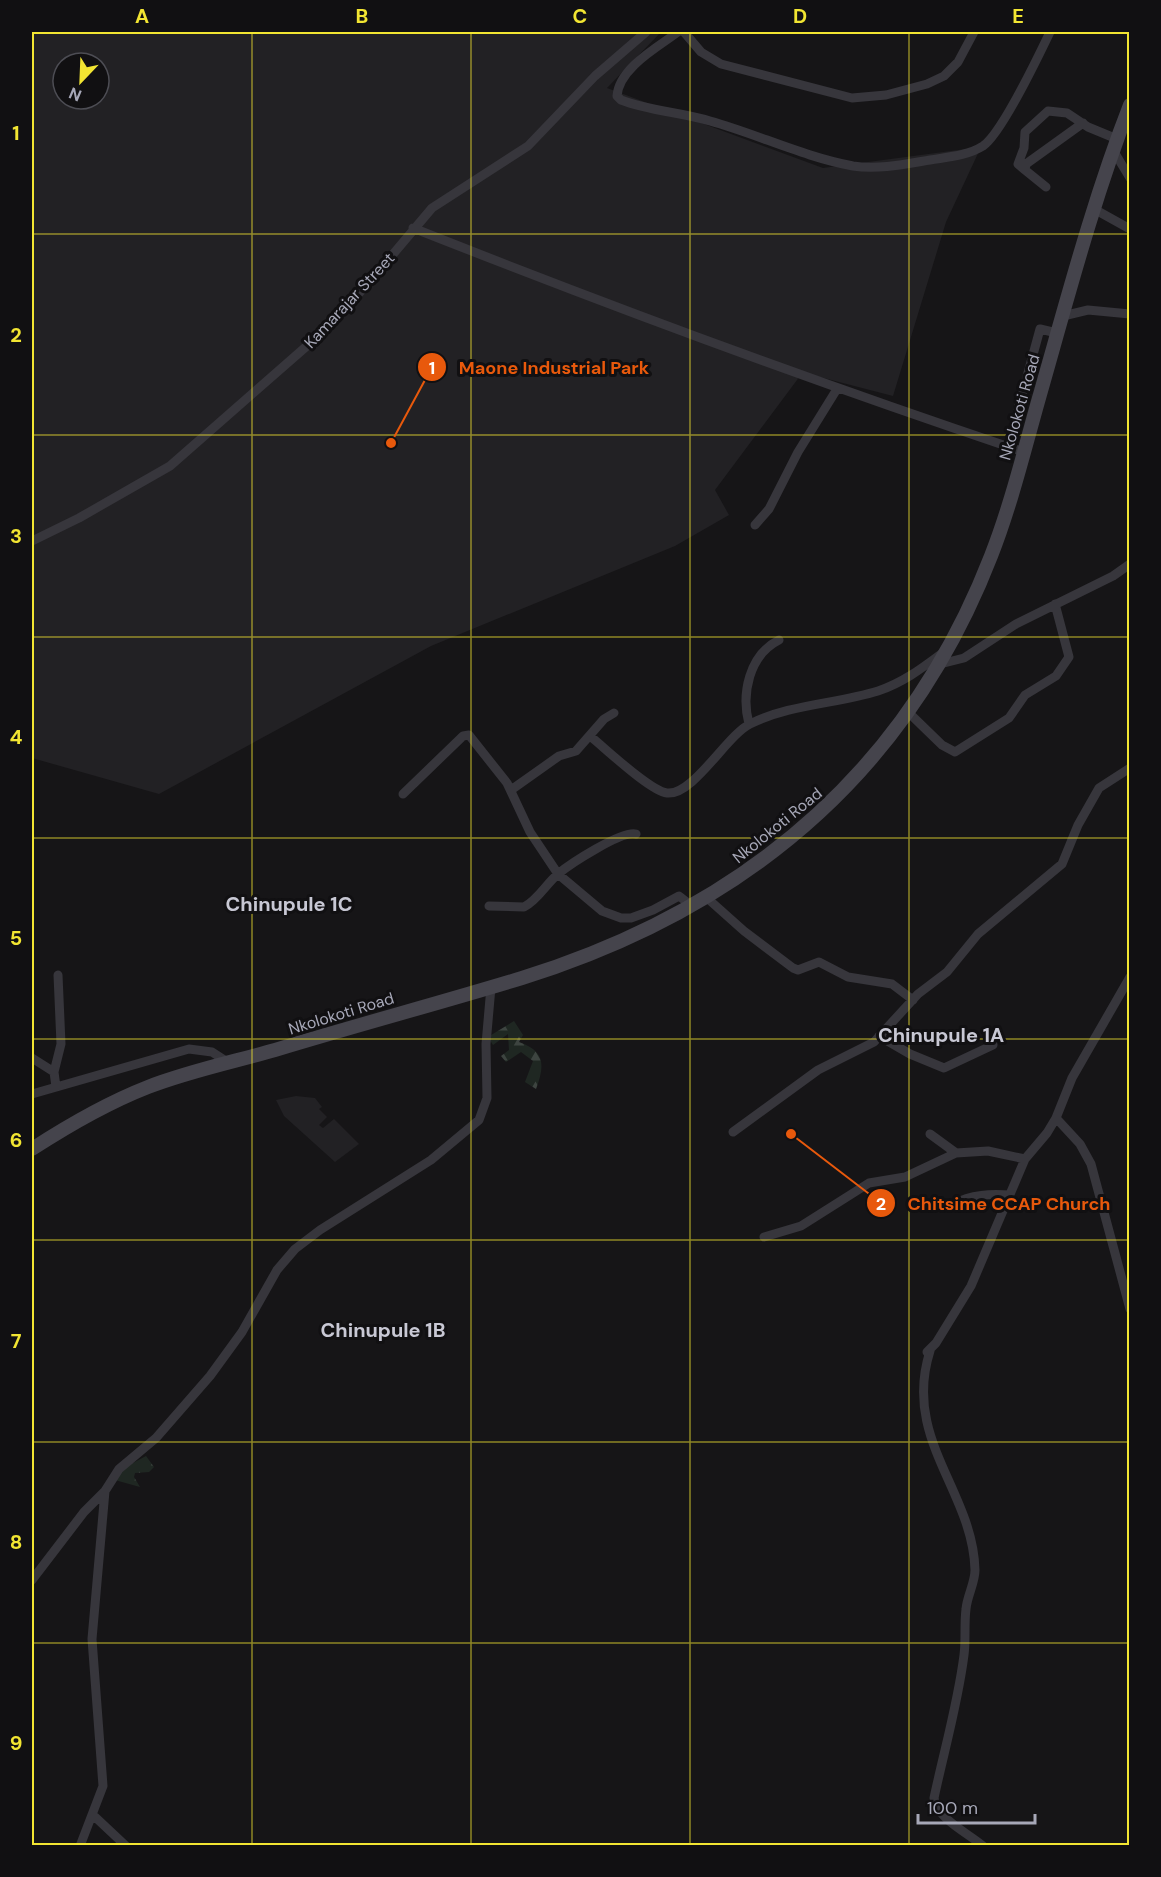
<svg xmlns="http://www.w3.org/2000/svg" width="1161" height="1877" font-family="'DM Sans',sans-serif">
  <defs>
    <pattern id="forest-firs" width="22" height="20" patternUnits="userSpaceOnUse" patternTransform="scale(1.5)"><rect width="22" height="20" fill="#1f2722"/><path d="M5 1l3.5 6h-7zM16 11l3.5 6h-7z" fill="#3d4440"/></pattern>
  </defs>
  <rect width="100%" height="100%" fill="#161517"/>
  <path fill="#222124" fill-rule="evenodd" d="M 32,32 L 661,32 L 607,88 L 823,168 L 981,147 L 946,222 L 893,396 L 812,375 L 800,376 L 715,490 L 729,515 L 675,546 L 431,646 L 159,794 L 32,758 ZM 63,63 L 99,63 L 99,99 L 63,99 Z
    M 296,1096 L 315,1098 L 322,1107 L 319,1109 L 327,1117 L 319,1125 L 323,1128 L 334,1119 L 359,1144 L 335,1162 L 284,1116 L 276,1100 Z"/>
  <path fill="url(#forest-firs)" d="M 514,1021 L 523,1035 L 519,1042 C 545,1051 545,1065 536,1089 L 525,1082 L 533,1061 L 521,1052 L 506,1062 L 501,1056 L 509,1050 L 508,1034 L 493,1045 L 488,1037 Z
    M 146,1456 L 154,1467 L 149,1472 L 135,1473 L 134,1477 L 140,1487 L 115,1480 L 129,1460 L 133,1463 Z"/>
  <g fill="none" stroke-linecap="round" stroke-linejoin="round">
    <path stroke="#37363c" stroke-width="9" d="M 678,32 C 658,47 619,68 617,96 L 621,100 C 649,111 680,112 710,121 C 757,134 804,157 853,166 C 878,170 906,164 930,160 C 948,157 967,156 983,146 C 1002,133 1039,55 1050,32
      M 684,32 L 701,52 L 721,64 L 852,98 L 886,95 L 927,84 L 944,76 L 958,62 L 974,32
      M 1113,150 L 1130,178
      M 1025,170 L 1018,164 L 1024,148 L 1025,132 L 1048,111 L 1067,113 L 1088,127 L 1117,139
      M 1046,187 L 1025,170 L 1026,164 L 1083,123
      M 1094,209 L 1130,229
      M 413,228 C 615,308 818,383 1024,452
      M 1063,316 L 1088,310 L 1130,314
      M 1014,424 L 1040,329 L 1057,333
      M 755,525 L 769,509 L 798,452 L 837,389
      M 32,541 L 79,518 L 170,466 L 316,338 L 367,285 L 432,208 L 528,146 L 595,76 L 646,32
      M 940,664 L 964,658 L 1016,624 L 1113,576 L 1130,564
      M 908,712 L 942,745 L 955,752 L 1009,718 L 1025,695 L 1056,676 L 1069,657 L 1055,604
      M 749,724 C 741,694 749,655 779,640
      M 590,736 C 605,748 650,791 667,793 C 693,796 727,735 750,724 C 790,704 836,704 878,691 C 902,683 921,669 941,654
      M 511,790 L 559,756 L 576,751 L 604,719 L 614,713
      M 403,794 L 463,736 L 469,735 L 507,783 L 530,832 L 558,874 L 602,911 L 621,918 L 631,918 L 653,910 L 679,896 L 692,906
      M 707,898 L 744,931 L 793,968 L 798,970 L 819,962 L 848,977 L 892,984 L 913,1000
      M 489,906 L 524,907 C 538,900 546,884 558,874 C 570,864 622,830 636,834
      M 1130,977 L 1072,1078 L 1056,1118 L 1080,1144 L 1091,1164 L 1130,1309
      M 879,1036 L 910,1054 L 944,1068 L 993,1045
      M 32,1058 L 54,1072
      M 56,1087 L 54,1072 L 61,1044 L 58,975
      M 32,1094 L 189,1049 L 212,1052 L 229,1063
      M 733,1132 L 818,1070 L 874,1042 L 918,994 L 947,972 L 978,934 L 1062,864 L 1078,825 L 1099,788 L 1130,768
      M 930,1134 L 956,1153
      M 954,1204 C 971,1194 991,1194 1010,1195
      M 764,1237 L 801,1226 L 869,1183 L 905,1177 L 956,1153 L 988,1151 L 1025,1159
      M 930,1351 C 902,1439 973,1491 975,1570 C 975,1583 967,1596 966,1609 C 964,1625 966,1640 964,1655 C 958,1703 944,1751 934,1798 C 937,1819 968,1833 983,1846
      M 927,1352 L 936,1343 L 971,1286 L 1025,1159 L 1047,1133 L 1056,1118
      M 32,1580 L 84,1512 L 105,1491 L 119,1469 L 156,1438 L 210,1376 L 242,1332 L 277,1270 L 295,1249 L 320,1230 L 431,1160 L 479,1120 L 487,1098 L 486,1044 L 491,987
      M 93,1815 L 126,1846
      M 80,1846 L 103,1786 L 92,1639 L 105,1491"/>
    <path stroke="#45444c" stroke-width="14" d="M 32,1149 C 69,1125 107,1103 148,1087 C 189,1071 233,1062 275,1050 C 357,1025 440,1003 522,978 C 743,909 906,775 991,556 C 1011,505 1024,451 1039,398 C 1067,300 1093,200 1130,105"/>
  </g>
  <path fill="none" stroke="#f2e532" stroke-width="1.5" stroke-opacity="0.55" d="M 252,32 L 252,1846M 471,32 L 471,1846M 690,32 L 690,1846M 909,32 L 909,1846M 32,234 L 1130,234M 32,435 L 1130,435M 32,637 L 1130,637M 32,838 L 1130,838M 32,1039 L 1130,1039M 32,1240 L 1130,1240M 32,1442 L 1130,1442M 32,1643 L 1130,1643"/>
  <g text-anchor="middle" stroke-width="6" stroke-linejoin="round" paint-order="stroke">
    <g font-size="16" fill="#a7a8b8" stroke="#111012">
      <text transform="translate(349 300) rotate(-47)" y="6">Kamarajar Street</text>
      <text transform="translate(1019 407) rotate(-74)" y="6">Nkolokoti Road</text>
      <text transform="translate(777 825) rotate(-39)" y="6">Nkolokoti Road</text>
      <text transform="translate(341 1013) rotate(-17)" y="6">Nkolokoti Road</text>
    </g>
    <g font-size="20" font-weight="bold" fill="#c8c8d4" stroke="#111012">
      <text x="289" y="911">Chinupule 1C</text>
      <text x="941" y="1042">Chinupule 1A</text>
      <text x="383" y="1337">Chinupule 1B</text>
    </g>
  </g>
  <path fill="none" stroke="#e8590c" stroke-width="2" d="M391 443L432 367M791 1134L881 1203"/>
  <g fill="#e8590c" stroke="#111012" stroke-width="2">
    <circle cx="391" cy="443" r="6"/>
    <circle cx="791" cy="1134" r="6"/>
    <circle cx="432" cy="367" r="15"/>
    <circle cx="881" cy="1203" r="15"/>
  </g>
  <g font-size="18" text-anchor="middle" font-weight="bold" fill="#fff">
    <text x="432" y="374">1</text>
    <text x="881" y="1210">2</text>
  </g>
  <g font-size="18" text-anchor="middle" font-weight="bold" fill="#e8590c" stroke="#111012" stroke-width="6" stroke-linejoin="round" paint-order="stroke">
    <text x="554" y="374">Maone Industrial Park</text>
    <text x="1009" y="1210">Chitsime CCAP Church</text>
  </g>
  <rect width="1161" height="1877" fill="none" stroke="#111012" stroke-width="66"/>
  <g transform="translate(81 81) rotate(203)"><circle r="28" fill="#111012" stroke="#4d4d54" stroke-width="1.5"/>
  <path d="M0-4.5L10 22L0 15L-10 22Z" fill="#f2e532"/>
  <text y="-9" font-size="16" font-weight="bold" text-anchor="middle" fill="#a7a8b8">N</text>
  </g>
  <path d="M918 1814v9h117v-9" fill="none" stroke="#a7a8b8" stroke-width="3"/>
  <text x="927" y="1814" font-size="18" fill="#a7a8b8" stroke="#111012" stroke-width="4.5" paint-order="stroke">100 m</text>
  <rect x="33" y="33" width="1095" height="1811" fill="none" stroke="#f2e532" stroke-width="2"/>
  <g font-size="20" text-anchor="middle" font-weight="bold" fill="#f2e532">
    <text x="142" y="23">A</text>
    <text x="362" y="23">B</text>
    <text x="580" y="23">C</text>
    <text x="800" y="23">D</text>
    <text x="1018" y="23">E</text>
    <text x="16" y="140">1</text>
    <text x="16" y="342">2</text>
    <text x="16" y="543">3</text>
    <text x="16" y="744">4</text>
    <text x="16" y="945">5</text>
    <text x="16" y="1147">6</text>
    <text x="16" y="1348">7</text>
    <text x="16" y="1549">8</text>
    <text x="16" y="1750">9</text>
  </g>
</svg>
